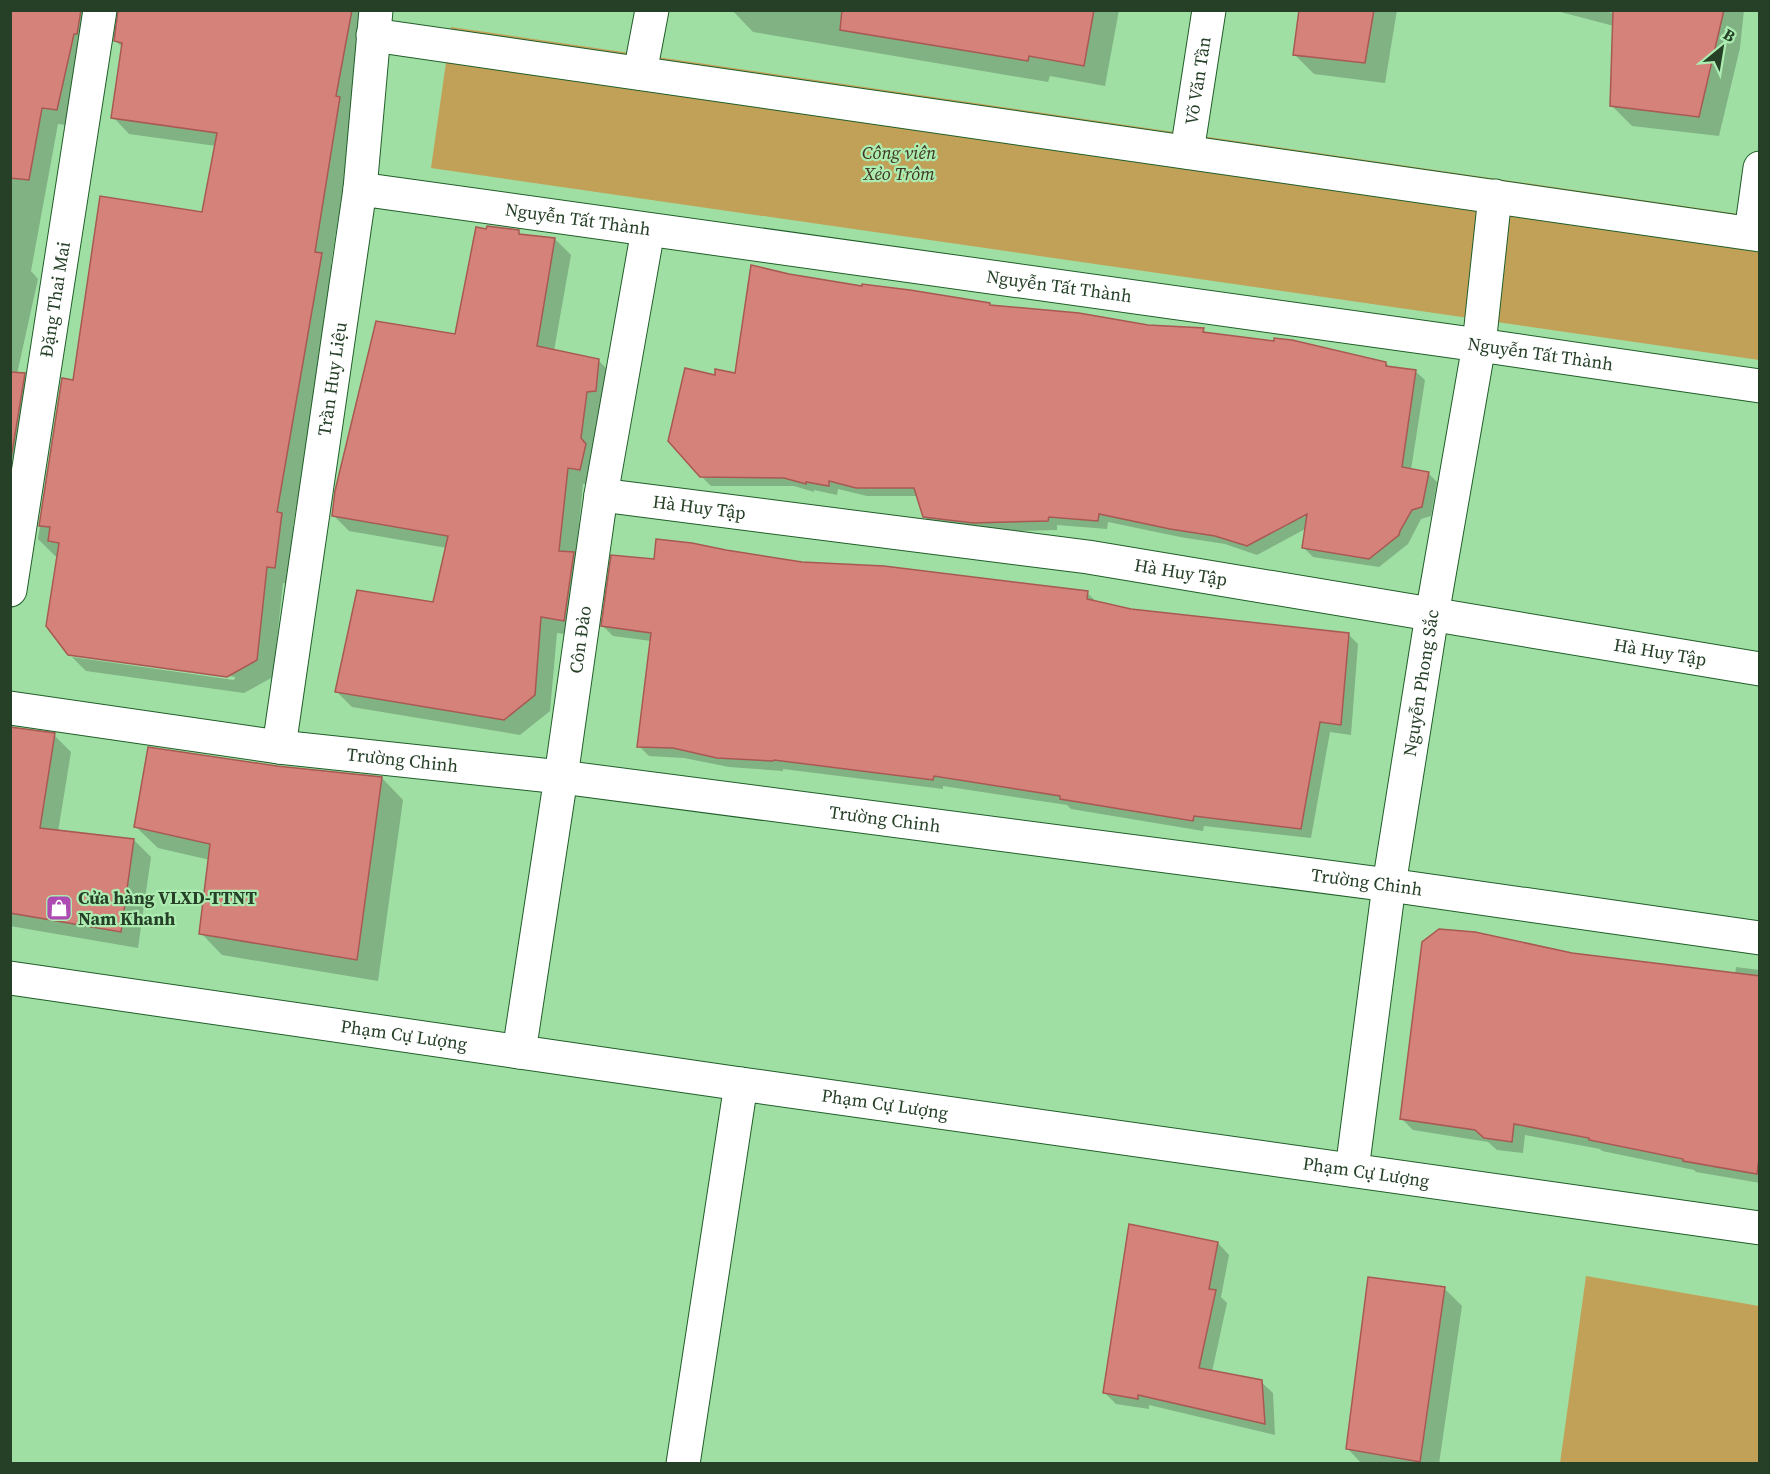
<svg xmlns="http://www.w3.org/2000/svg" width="1770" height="1474" font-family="'Source Serif 4',serif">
  <rect width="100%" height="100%" fill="#a0dfa4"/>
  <path fill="#c1a158" d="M 451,27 L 1759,217 L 1759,360 L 431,168 Z
    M 1586,1276 L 1759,1306 L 1759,1463 L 1560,1463 Z"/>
  <path fill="#0003" d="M 10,10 L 107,10 L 73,126 L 58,124 L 31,271 L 38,279 L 17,374 L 24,375 L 40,391 L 10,550 Z
    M 120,10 L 371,10 L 331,264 L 338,271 L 293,526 L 298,531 L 291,584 L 283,583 L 273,677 L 244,693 L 86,671 L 72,657 L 234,680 L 235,677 L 71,654 L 71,656 L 69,654 L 59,556 L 55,556 L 38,539 L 63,380 L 74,381 L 203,214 L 216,146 L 129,134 L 113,117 L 123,48 L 116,41 Z
    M 732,10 L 1119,10 L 1105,86 L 1050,76 L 1048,82 L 753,32 Z
    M 1300,10 L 1397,10 L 1385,83 L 1314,74 L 1294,54 Z
    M 1553,10 L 1601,10 L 1620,15 L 1613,10 L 1744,10 L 1740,48 L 1719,136 L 1632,126 L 1611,105 L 1614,26 Z
    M 518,231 L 523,236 L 555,239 L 571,255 L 554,351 L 598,360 L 615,377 L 595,485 L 583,484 L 576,556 L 580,636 L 557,633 L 550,711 L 520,735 L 352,707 L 336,691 L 434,604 L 447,548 L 349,531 L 333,515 L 456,336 Z
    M 789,275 L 991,306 L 1148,327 L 1203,330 L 1207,334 L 1386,363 L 1391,368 L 1415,371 L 1425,380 L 1411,470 L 1428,473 L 1437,482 L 1431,516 L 1421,519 L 1408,544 L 1379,567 L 1313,557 L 1304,548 L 1307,528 L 1257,555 L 1225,544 L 1180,537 L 1108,522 L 1107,529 L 1057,525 L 1057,530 L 983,532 L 933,526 L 924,516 L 918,496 L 867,496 L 838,489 L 837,495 L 814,490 L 814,492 L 794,486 L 711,486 L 701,476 L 716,377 L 736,375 Z
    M 655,561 L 802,564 L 1087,593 L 1098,603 L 1130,610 L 1348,634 L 1358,644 L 1351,735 L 1330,732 L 1311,838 L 1204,826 L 1203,831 L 1071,809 L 1067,805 L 943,786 L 943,789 L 783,769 L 783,771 L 729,767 L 684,758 L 649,756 L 639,746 L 651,641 L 613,636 L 603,626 Z
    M 10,729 L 54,735 L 71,752 L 58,832 L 134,840 L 151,857 L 138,948 L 10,926 Z
    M 277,767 L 382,778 L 403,800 L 378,981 L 222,955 L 201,933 L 210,860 L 158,848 L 136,827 Z
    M 1572,954 L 1735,975 L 1736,967 L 1760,970 L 1760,1183 L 1696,1172 L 1694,1170 L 1602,1151 L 1600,1149 L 1525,1135 L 1523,1153 L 1497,1150 L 1488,1142 L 1413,1130 L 1401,1118 Z
    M 1218,1243 L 1229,1255 L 1221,1297 L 1227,1303 L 1212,1372 L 1261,1382 L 1273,1393 L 1275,1435 L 1149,1405 L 1149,1409 L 1116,1404 L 1104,1392 Z
    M 1370,1278 L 1445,1289 L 1462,1306 L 1439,1464 L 1362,1464 L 1348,1449 Z"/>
  <path fill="#d5827a" stroke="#a85953" stroke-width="1.5" d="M 10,10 L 81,10 L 77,34 L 74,34 L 57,110 L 42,108 L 29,180 L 10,178 Z
    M 118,10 L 352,10 L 336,96 L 340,97 L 315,252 L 322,253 L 277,512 L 282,513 L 275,568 L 267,567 L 257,660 L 227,677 L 68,655 L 46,626 L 59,543 L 48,541 L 50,527 L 39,526 L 62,378 L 73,380 L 100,196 L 202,212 L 217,133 L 111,118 L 122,43 L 114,41 Z
    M 842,10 L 1094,10 L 1084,66 L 1029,56 L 1028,61 L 840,30 Z
    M 1299,10 L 1374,10 L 1365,63 L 1293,55 Z
    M 1613,10 L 1724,10 L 1699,117 L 1610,106 Z
    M 487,226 L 519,230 L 519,234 L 555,238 L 537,346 L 599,359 L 596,391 L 587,392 L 581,438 L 586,444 L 580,470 L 568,468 L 559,551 L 574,552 L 564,621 L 541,617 L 535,695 L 504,720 L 335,692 L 357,590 L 433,602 L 448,536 L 332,516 L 335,491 L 376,321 L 455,334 L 476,227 L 486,229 Z
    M 751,265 L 789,274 L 862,286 L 862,284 L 910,290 L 990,303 L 990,305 L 1079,313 L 1148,325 L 1204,328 L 1203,332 L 1274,341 L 1274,338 L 1292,340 L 1386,362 L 1386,366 L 1416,370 L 1402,467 L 1429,472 L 1422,507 L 1412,510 L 1400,531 L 1399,535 L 1369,559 L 1302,548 L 1307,514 L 1247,546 L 1215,536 L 1170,529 L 1099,514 L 1098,521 L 1049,517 L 1048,521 L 973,523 L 923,517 L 914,488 L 856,488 L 829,481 L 829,486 L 806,482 L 806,484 L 784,478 L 700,477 L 668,441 L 685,368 L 715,375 L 715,369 L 735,373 Z
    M 10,372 L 25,373 L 10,465 Z
    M 656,539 L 692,543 L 726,550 L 802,562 L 884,566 L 1088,591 L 1087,599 L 1131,609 L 1349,633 L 1341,725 L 1320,722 L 1301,829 L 1194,816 L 1193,821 L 1060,799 L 1060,796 L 934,776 L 933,780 L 774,760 L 773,761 L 717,758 L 673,748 L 637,747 L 651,633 L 601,626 L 611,555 L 654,559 Z
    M 10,727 L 55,733 L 40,828 L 134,839 L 121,932 L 10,913 Z
    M 148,747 L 277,766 L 382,777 L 357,960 L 199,934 L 210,844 L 134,827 Z
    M 1439,929 L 1475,932 L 1572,953 L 1760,976 L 1760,1149 L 1757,1174 L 1683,1161 L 1683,1159 L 1589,1140 L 1589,1138 L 1514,1124 L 1512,1142 L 1484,1138 L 1475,1130 L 1400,1119 L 1422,942 Z
    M 1129,1224 L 1218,1242 L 1209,1289 L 1216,1290 L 1199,1368 L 1262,1380 L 1265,1424 L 1138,1395 L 1138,1399 L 1103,1393 Z
    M 1368,1277 L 1445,1287 L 1420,1462 L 1346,1449 Z"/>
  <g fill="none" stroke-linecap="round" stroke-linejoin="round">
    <defs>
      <g id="street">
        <path d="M 640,73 L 652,10"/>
        <path id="s1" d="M 1187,152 L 1209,10"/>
        <path d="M 1751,233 L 1760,168"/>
        <path id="s2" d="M 601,495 L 1088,557 L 1760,669"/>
        <path id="s3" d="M 10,590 L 100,10"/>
        <path id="s4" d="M 10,708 L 279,747 L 561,777 L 1389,885 L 1760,938"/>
        <path id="s5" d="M 279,747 L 360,189 L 376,10"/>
        <path id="s6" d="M 519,1052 L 561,777 L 601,495 L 648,230"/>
        <path id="s7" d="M 1352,1170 L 1389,885 L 1432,615 L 1479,345 L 1495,196"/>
        <path d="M 683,1464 L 741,1084"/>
      </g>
      <g id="secondary">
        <path d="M 373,35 L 1760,235"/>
        <path id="s8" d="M 360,189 L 1479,345 L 1760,386"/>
        <path id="s9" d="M 10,978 L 741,1084 L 1760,1228"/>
      </g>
    </defs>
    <use href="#street" stroke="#215e2a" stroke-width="35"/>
    <use href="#secondary" stroke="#215e2a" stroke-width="35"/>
    <use href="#street" stroke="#fff" stroke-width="33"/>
    <use href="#secondary" stroke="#fff" stroke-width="33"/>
  </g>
  <defs>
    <symbol id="shop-square" viewBox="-11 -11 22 22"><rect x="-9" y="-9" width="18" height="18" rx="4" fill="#ae4bb2" stroke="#acecb0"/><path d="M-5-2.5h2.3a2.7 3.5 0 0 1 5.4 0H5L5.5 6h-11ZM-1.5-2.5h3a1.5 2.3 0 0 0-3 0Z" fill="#fff"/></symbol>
  </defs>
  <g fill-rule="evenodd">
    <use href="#shop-square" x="44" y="893" width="30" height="30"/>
  </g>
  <g text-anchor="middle" stroke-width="4.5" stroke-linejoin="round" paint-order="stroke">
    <g font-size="18" fill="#264028" stroke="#acecb0">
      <text dy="6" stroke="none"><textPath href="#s1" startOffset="72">Võ Văn Tần</textPath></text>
      <text dy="6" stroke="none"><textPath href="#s8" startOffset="220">Nguyễn Tất Thành</textPath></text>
      <text dy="6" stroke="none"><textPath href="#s8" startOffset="706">Nguyễn Tất Thành</textPath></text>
      <text dy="6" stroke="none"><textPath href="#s3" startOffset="294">Đặng Thai Mai</textPath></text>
      <text dy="6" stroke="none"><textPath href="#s8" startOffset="1192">Nguyễn Tất Thành</textPath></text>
      <text dy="6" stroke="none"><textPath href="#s5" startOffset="372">Trần Huy Liệu</textPath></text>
      <text dy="6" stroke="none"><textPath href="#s2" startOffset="99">Hà Huy Tập</textPath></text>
      <text dy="6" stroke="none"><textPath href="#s2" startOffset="585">Hà Huy Tập</textPath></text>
      <text dy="6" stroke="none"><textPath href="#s6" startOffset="417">Côn Đảo</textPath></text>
      <text dy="6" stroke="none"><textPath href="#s2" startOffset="1071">Hà Huy Tập</textPath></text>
      <text dy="6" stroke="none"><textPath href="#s7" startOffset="492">Nguyễn Phong Sắc</textPath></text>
      <text dy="6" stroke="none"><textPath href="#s4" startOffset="396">Trường Chinh</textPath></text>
      <text dy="6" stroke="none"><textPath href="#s4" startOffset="882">Trường Chinh</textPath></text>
      <text dy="6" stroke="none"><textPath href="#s4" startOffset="1368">Trường Chinh</textPath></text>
      <text dy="6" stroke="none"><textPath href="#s9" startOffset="398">Phạm Cự Lượng</textPath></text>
      <text dy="6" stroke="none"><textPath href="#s9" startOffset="884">Phạm Cự Lượng</textPath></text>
      <text dy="6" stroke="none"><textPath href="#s9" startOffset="1370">Phạm Cự Lượng</textPath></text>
    </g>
    <g font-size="18" font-style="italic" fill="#3f3520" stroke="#acecb0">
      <text x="899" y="159">Công viên<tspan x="899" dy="21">Xẻo Trôm</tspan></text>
    </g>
    <g font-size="18" font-weight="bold" fill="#264028" stroke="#acecb0" text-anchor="start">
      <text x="78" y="904">Cửa hàng VLXD-TTNT<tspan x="78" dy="21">Nam Khanh</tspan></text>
    </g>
  </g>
  <rect width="1770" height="1474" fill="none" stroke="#264028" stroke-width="24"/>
  <g transform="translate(1722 48) rotate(30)" stroke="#acecb0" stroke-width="4.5" paint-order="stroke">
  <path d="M0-4.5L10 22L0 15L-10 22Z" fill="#264028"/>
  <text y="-9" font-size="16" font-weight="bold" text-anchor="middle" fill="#264028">B</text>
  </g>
</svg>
